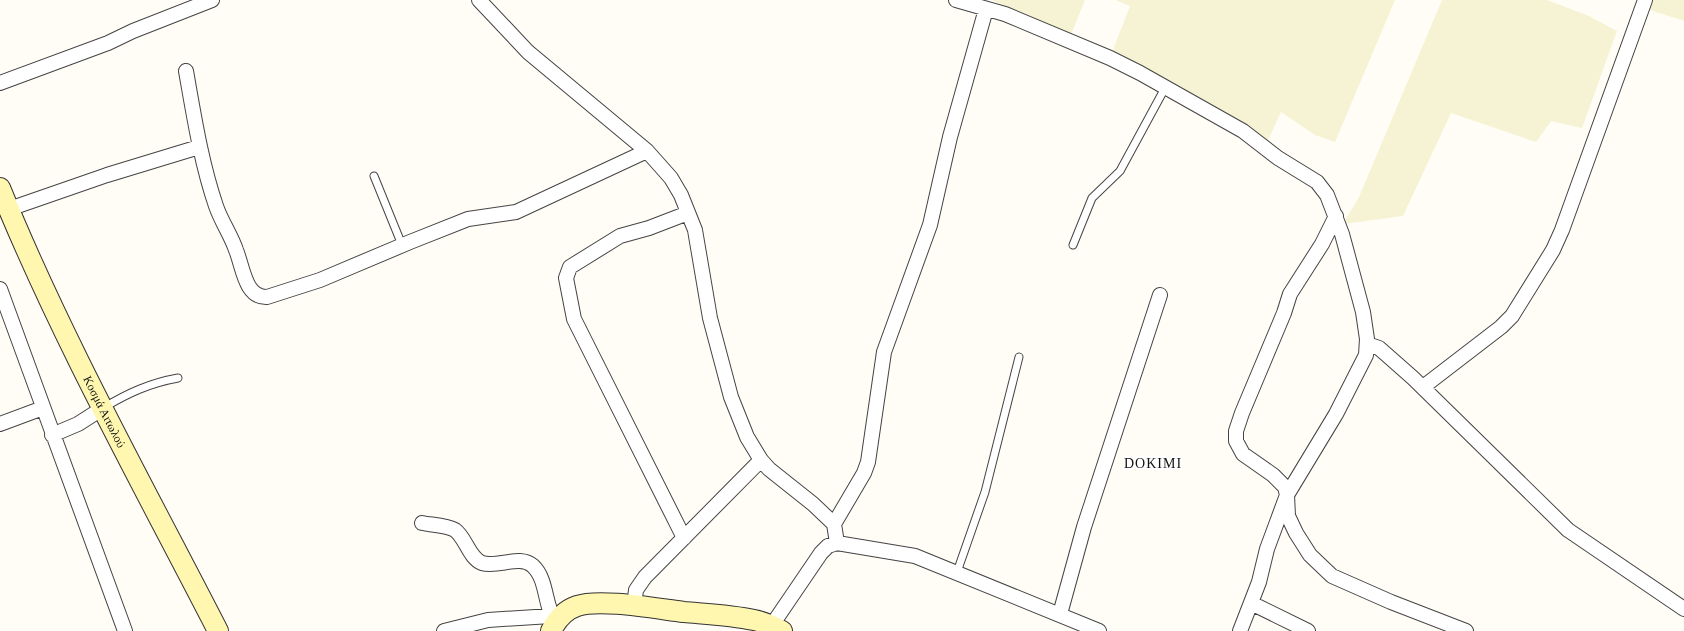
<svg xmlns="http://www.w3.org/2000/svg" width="1684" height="631" font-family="Georgia,serif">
  <rect width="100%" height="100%" fill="#fffdf5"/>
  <path fill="#f6f3d4" d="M 992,0 L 1085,0 L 1070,37 Z
    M 1116,0 L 1395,0 L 1335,142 L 1315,135 L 1281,112 L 1265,147 L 1111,55 L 1130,6 Z
    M 1442,0 L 1547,0 L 1589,16 L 1617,31 L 1582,128 L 1551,121 L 1536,142 L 1451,113 L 1403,216 L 1343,224 L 1359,197 Z
    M 1646,0 L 1684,0 L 1684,21 L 1644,8 Z"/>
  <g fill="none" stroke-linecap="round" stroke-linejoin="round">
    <defs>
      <path id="lane" d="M 374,176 L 402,245
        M 1073,245 L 1092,198 L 1120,171 L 1165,88
        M 103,408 C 128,393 150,383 178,378
        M 957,572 L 985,492 L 1019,357"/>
      <path id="street" d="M 479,0 L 528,52 L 647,151 L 671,178 L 681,195 L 695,230 L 710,318 L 731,397 L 747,437 L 761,460 L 769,469 L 813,504 L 834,524 L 837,543
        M 956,0 L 1005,14 L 1110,58 L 1140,73 L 1243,131 L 1278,158 L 1317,182 L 1327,195 L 1342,234 L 1363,312 L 1367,339 L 1366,355 L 1336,414 L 1287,495 L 1267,549 L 1259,582 L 1240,631
        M 186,71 C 194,116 201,162 216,206 C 221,221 231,235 236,250 C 243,267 245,298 267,297 L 320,280 L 410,242 L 468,219 L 516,212 L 647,151
        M 0,83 L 108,43 L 133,31 L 212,0
        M 9,209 L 107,175 L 199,147
        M 1336,216 L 1322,244 L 1290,294 L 1284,313 L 1242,413 L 1236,431 L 1236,441 L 1243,454 L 1273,475 L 1285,487 L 1287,495 L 1288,516 L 1296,533 L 1310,555 L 1332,576 L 1391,602 L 1466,631
        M 0,289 L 125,631
        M 1367,344 L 1379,348 L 1413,378 L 1568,530 L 1684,609
        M 1423,387 L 1501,327 L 1512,316 L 1553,250 L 1562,230 L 1645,0
        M 0,424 L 43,408
        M 52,435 L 78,424 L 103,408
        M 422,523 C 432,525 446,525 455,530 C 466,538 469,558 482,563 C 498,568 520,554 533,566 C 548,580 544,607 556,622
        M 834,524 L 864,473 L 868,462 L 884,352 L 930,225 L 950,137 L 986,9
        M 684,538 L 574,319 L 566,278 L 570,267 L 620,236 L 649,228 L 688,213
        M 1251,603 L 1308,631
        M 634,606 L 636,590 L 645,577 L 761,460
        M 1060,614 L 1084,527 L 1160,295
        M 772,625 L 821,553 L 828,546 L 837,543 L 915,556 L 1099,631
        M 444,631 L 488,620 L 551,616"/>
      <g id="secondary">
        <path id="s1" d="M 0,188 C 62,340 143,485 218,631"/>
        <path d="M 551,631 C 556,621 565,610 577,606 C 600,598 658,609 684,612 C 707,614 731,615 754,620 C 764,622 773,626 782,631"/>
      </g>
    </defs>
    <use href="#lane" stroke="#444" stroke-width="9"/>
    <use href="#street" stroke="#444" stroke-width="16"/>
    <use href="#secondary" stroke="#333" stroke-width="22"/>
    <use href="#lane" stroke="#fff" stroke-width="7"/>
    <use href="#street" stroke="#fff" stroke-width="14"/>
    <use href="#secondary" stroke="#fff6b0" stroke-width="20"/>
  </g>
  <g text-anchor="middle" stroke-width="4" stroke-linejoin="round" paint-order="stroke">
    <g font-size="12" fill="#111" stroke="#fff">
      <text dy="4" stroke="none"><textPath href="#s1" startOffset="247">Κοσμά Αιτωλού</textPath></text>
    </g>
    <g font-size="14" letter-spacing="1" fill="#111" stroke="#fff">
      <text x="1153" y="468">DOKIMI</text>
    </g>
  </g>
</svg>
